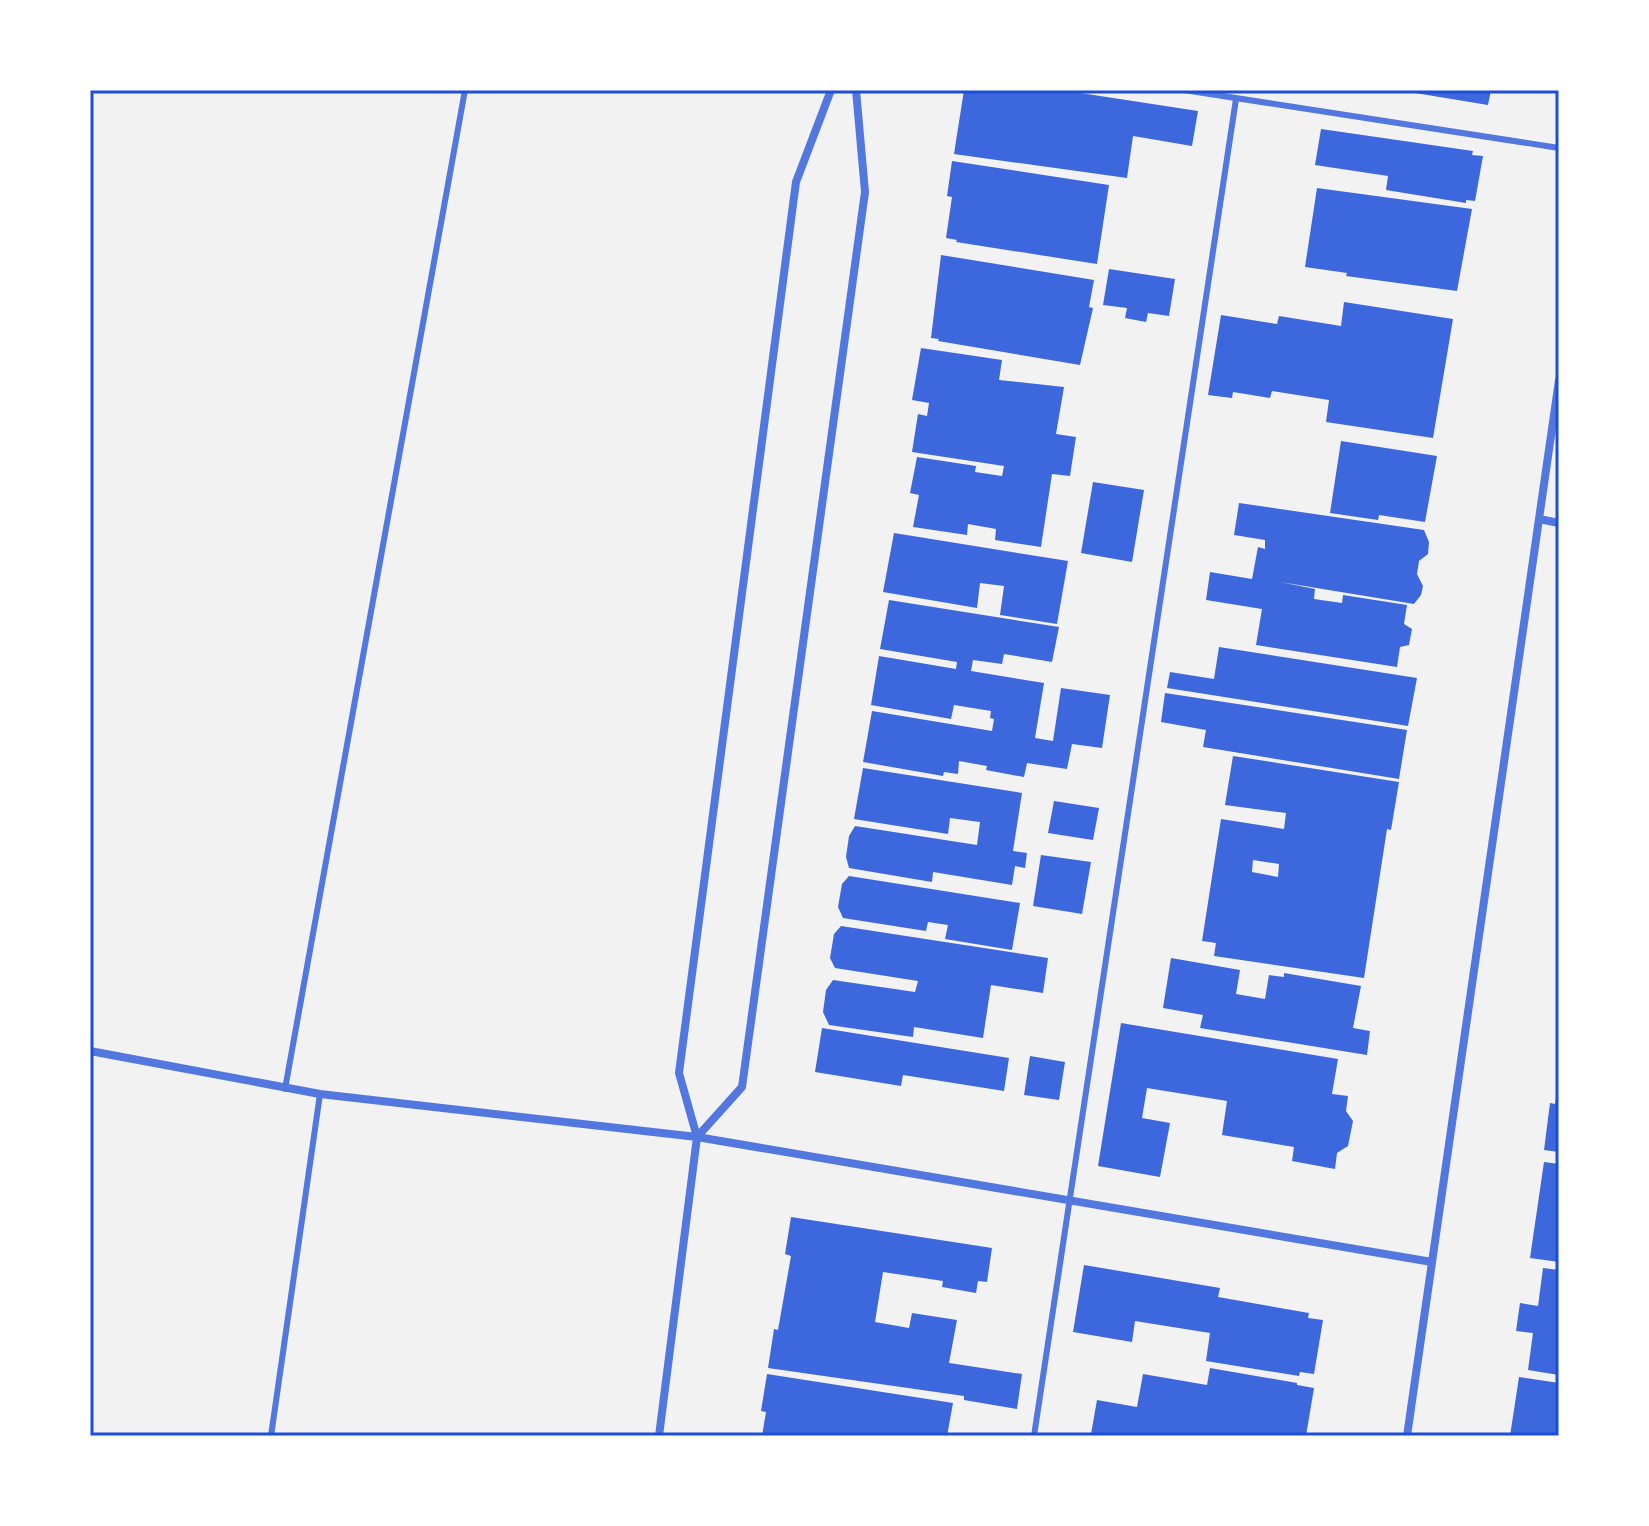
<svg xmlns="http://www.w3.org/2000/svg" width="1649" height="1526" font-family="Jost,sans-serif">
  <rect width="100%" height="100%" fill="#f2f2f2"/>
  <path fill="#3d67dc" fill-rule="evenodd" d="M 964,90 L 1061,90 L 1198,111 L 1192,146 L 1133,136 L 1127,178 L 954,154 Z
    M 1397,90 L 1491,90 L 1488,105 Z
    M 1321,129 L 1473,151 L 1472,155 L 1483,156 L 1475,201 L 1466,200 L 1466,203 L 1386,190 L 1388,176 L 1315,165 Z
    M 952,161 L 1109,185 L 1097,264 L 956,242 L 957,240 L 946,238 L 952,197 L 947,196 Z
    M 1317,188 L 1472,209 L 1457,291 L 1346,276 L 1347,273 L 1305,267 Z
    M 941,255 L 1094,280 L 1089,307 L 1093,308 L 1080,365 L 938,341 L 939,339 L 931,338 Z
    M 1109,269 L 1175,279 L 1169,316 L 1148,313 L 1146,322 L 1125,318 L 1127,308 L 1103,305 Z
    M 1344,302 L 1453,319 L 1433,438 L 1326,422 L 1329,400 L 1272,391 L 1270,398 L 1233,392 L 1232,398 L 1208,395 L 1221,315 L 1277,324 L 1279,316 L 1341,326 Z
    M 921,348 L 1002,360 L 999,380 L 1064,387 L 1056,434 L 1076,437 L 1070,476 L 1052,474 L 1041,547 L 995,540 L 996,529 L 968,524 L 967,535 L 913,527 L 919,495 L 910,493 L 917,457 L 976,466 L 975,472 L 1002,476 L 1004,466 L 912,452 L 918,414 L 927,416 L 929,403 L 912,400 Z
    M 1341,441 L 1437,456 L 1425,522 L 1379,515 L 1378,520 L 1330,513 Z
    M 1093,482 L 1144,490 L 1132,562 L 1081,553 Z
    M 1239,503 L 1424,530 L 1429,542 L 1428,554 L 1419,561 L 1417,574 L 1423,586 L 1421,595 L 1414,604 L 1280,582 L 1315,589 L 1314,599 L 1342,603 L 1343,595 L 1407,605 L 1404,624 L 1412,629 L 1409,645 L 1400,647 L 1397,667 L 1256,645 L 1262,609 L 1206,600 L 1210,572 L 1252,579 L 1258,547 L 1265,549 L 1265,540 L 1234,535 Z
    M 894,533 L 1068,561 L 1057,624 L 1000,615 L 1004,586 L 980,583 L 977,608 L 883,592 Z
    M 889,600 L 1059,627 L 1052,662 L 1004,654 L 1002,664 L 973,660 L 971,671 L 1044,683 L 1035,738 L 1053,741 L 1061,688 L 1110,695 L 1102,748 L 1072,744 L 1067,769 L 1027,763 L 1024,777 L 986,770 L 987,766 L 959,761 L 958,774 L 944,772 L 943,776 L 863,762 L 872,711 L 992,731 L 994,719 L 990,718 L 991,711 L 954,705 L 951,719 L 871,705 L 879,656 L 956,669 L 957,662 L 880,649 Z
    M 1219,647 L 1417,678 L 1408,726 L 1167,688 L 1170,672 L 1214,679 Z
    M 1165,693 L 1407,730 L 1399,779 L 1203,747 L 1206,730 L 1161,722 Z
    M 1233,756 L 1399,782 L 1391,830 L 1387,829 L 1364,978 L 1214,956 L 1216,943 L 1202,941 L 1221,819 L 1284,829 L 1286,813 L 1225,805 ZM 1253,860 L 1279,864 L 1278,877 L 1252,872 Z
    M 863,768 L 1022,793 L 1013,851 L 1027,853 L 1025,868 L 1015,866 L 1012,885 L 933,872 L 932,882 L 849,868 L 846,857 L 849,836 L 855,826 L 977,845 L 980,822 L 950,818 L 948,834 L 854,819 Z
    M 1054,801 L 1099,808 L 1093,840 L 1048,833 Z
    M 1041,855 L 1091,862 L 1082,914 L 1033,906 Z
    M 849,876 L 1020,903 L 1012,950 L 945,939 L 948,925 L 928,922 L 926,931 L 843,918 L 838,907 L 842,884 Z
    M 841,926 L 1048,958 L 1043,993 L 991,985 L 983,1038 L 914,1027 L 913,1037 L 829,1025 L 823,1012 L 826,990 L 833,980 L 915,992 L 918,981 L 835,968 L 830,958 L 834,934 Z
    M 1171,958 L 1240,970 L 1236,994 L 1265,999 L 1269,975 L 1284,977 L 1284,973 L 1361,986 L 1353,1028 L 1370,1031 L 1367,1055 L 1200,1028 L 1203,1015 L 1163,1008 Z
    M 1121,1023 L 1338,1059 L 1332,1094 L 1348,1096 L 1346,1111 L 1353,1121 L 1348,1146 L 1337,1153 L 1335,1169 L 1292,1161 L 1294,1147 L 1222,1135 L 1227,1101 L 1147,1088 L 1142,1118 L 1170,1123 L 1160,1177 L 1098,1166 Z
    M 822,1028 L 1009,1058 L 1004,1091 L 903,1075 L 901,1086 L 815,1072 Z
    M 1030,1056 L 1065,1062 L 1059,1100 L 1024,1095 Z
    M 1557,1092 L 1559,1092 L 1559,1152 L 1544,1150 L 1550,1103 L 1555,1104 Z
    M 1544,1162 L 1559,1164 L 1559,1262 L 1530,1258 Z
    M 791,1217 L 992,1248 L 987,1282 L 978,1281 L 976,1293 L 942,1287 L 943,1281 L 883,1272 L 875,1322 L 909,1328 L 912,1313 L 957,1320 L 949,1363 L 1022,1374 L 1017,1409 L 964,1400 L 964,1396 L 768,1368 L 774,1329 L 778,1330 L 791,1256 L 785,1254 Z
    M 1084,1265 L 1220,1288 L 1218,1297 L 1309,1313 L 1308,1318 L 1323,1320 L 1314,1374 L 1300,1372 L 1299,1376 L 1206,1361 L 1210,1333 L 1135,1321 L 1132,1342 L 1073,1332 Z
    M 1543,1268 L 1559,1270 L 1559,1375 L 1528,1370 L 1533,1333 L 1516,1331 L 1520,1303 L 1538,1306 Z
    M 1210,1368 L 1297,1383 L 1297,1385 L 1314,1388 L 1306,1436 L 1091,1434 L 1097,1400 L 1137,1407 L 1143,1374 L 1207,1385 Z
    M 767,1374 L 953,1403 L 947,1436 L 762,1436 L 766,1412 L 761,1411 Z
    M 1519,1377 L 1559,1383 L 1559,1436 L 1510,1436 Z"/>
  <g fill="none" stroke-linecap="round" stroke-linejoin="round">
    <path stroke="#5277de" stroke-width="6" d="M 1184,90 L 1559,148
      M 285,1089 L 465,90
      M 271,1436 L 320,1094
      M 1034,1436 L 1236,99"/>
    <path stroke="#5277de" stroke-width="8" d="M 1539,519 L 1559,523
      M 90,1051 L 320,1094 L 697,1137 L 1432,1262
      M 697,1137 L 742,1087 L 865,192 L 856,90
      M 659,1436 L 697,1137 L 679,1073 L 796,182 L 831,90
      M 1407,1436 L 1559,380"/>
  </g>
  <rect width="1649" height="1526" fill="none" stroke="#ffffff" stroke-width="184"/>
  <rect x="92" y="92" width="1465" height="1342" fill="none" stroke="#1d4ed8" stroke-width="3"/>
</svg>
